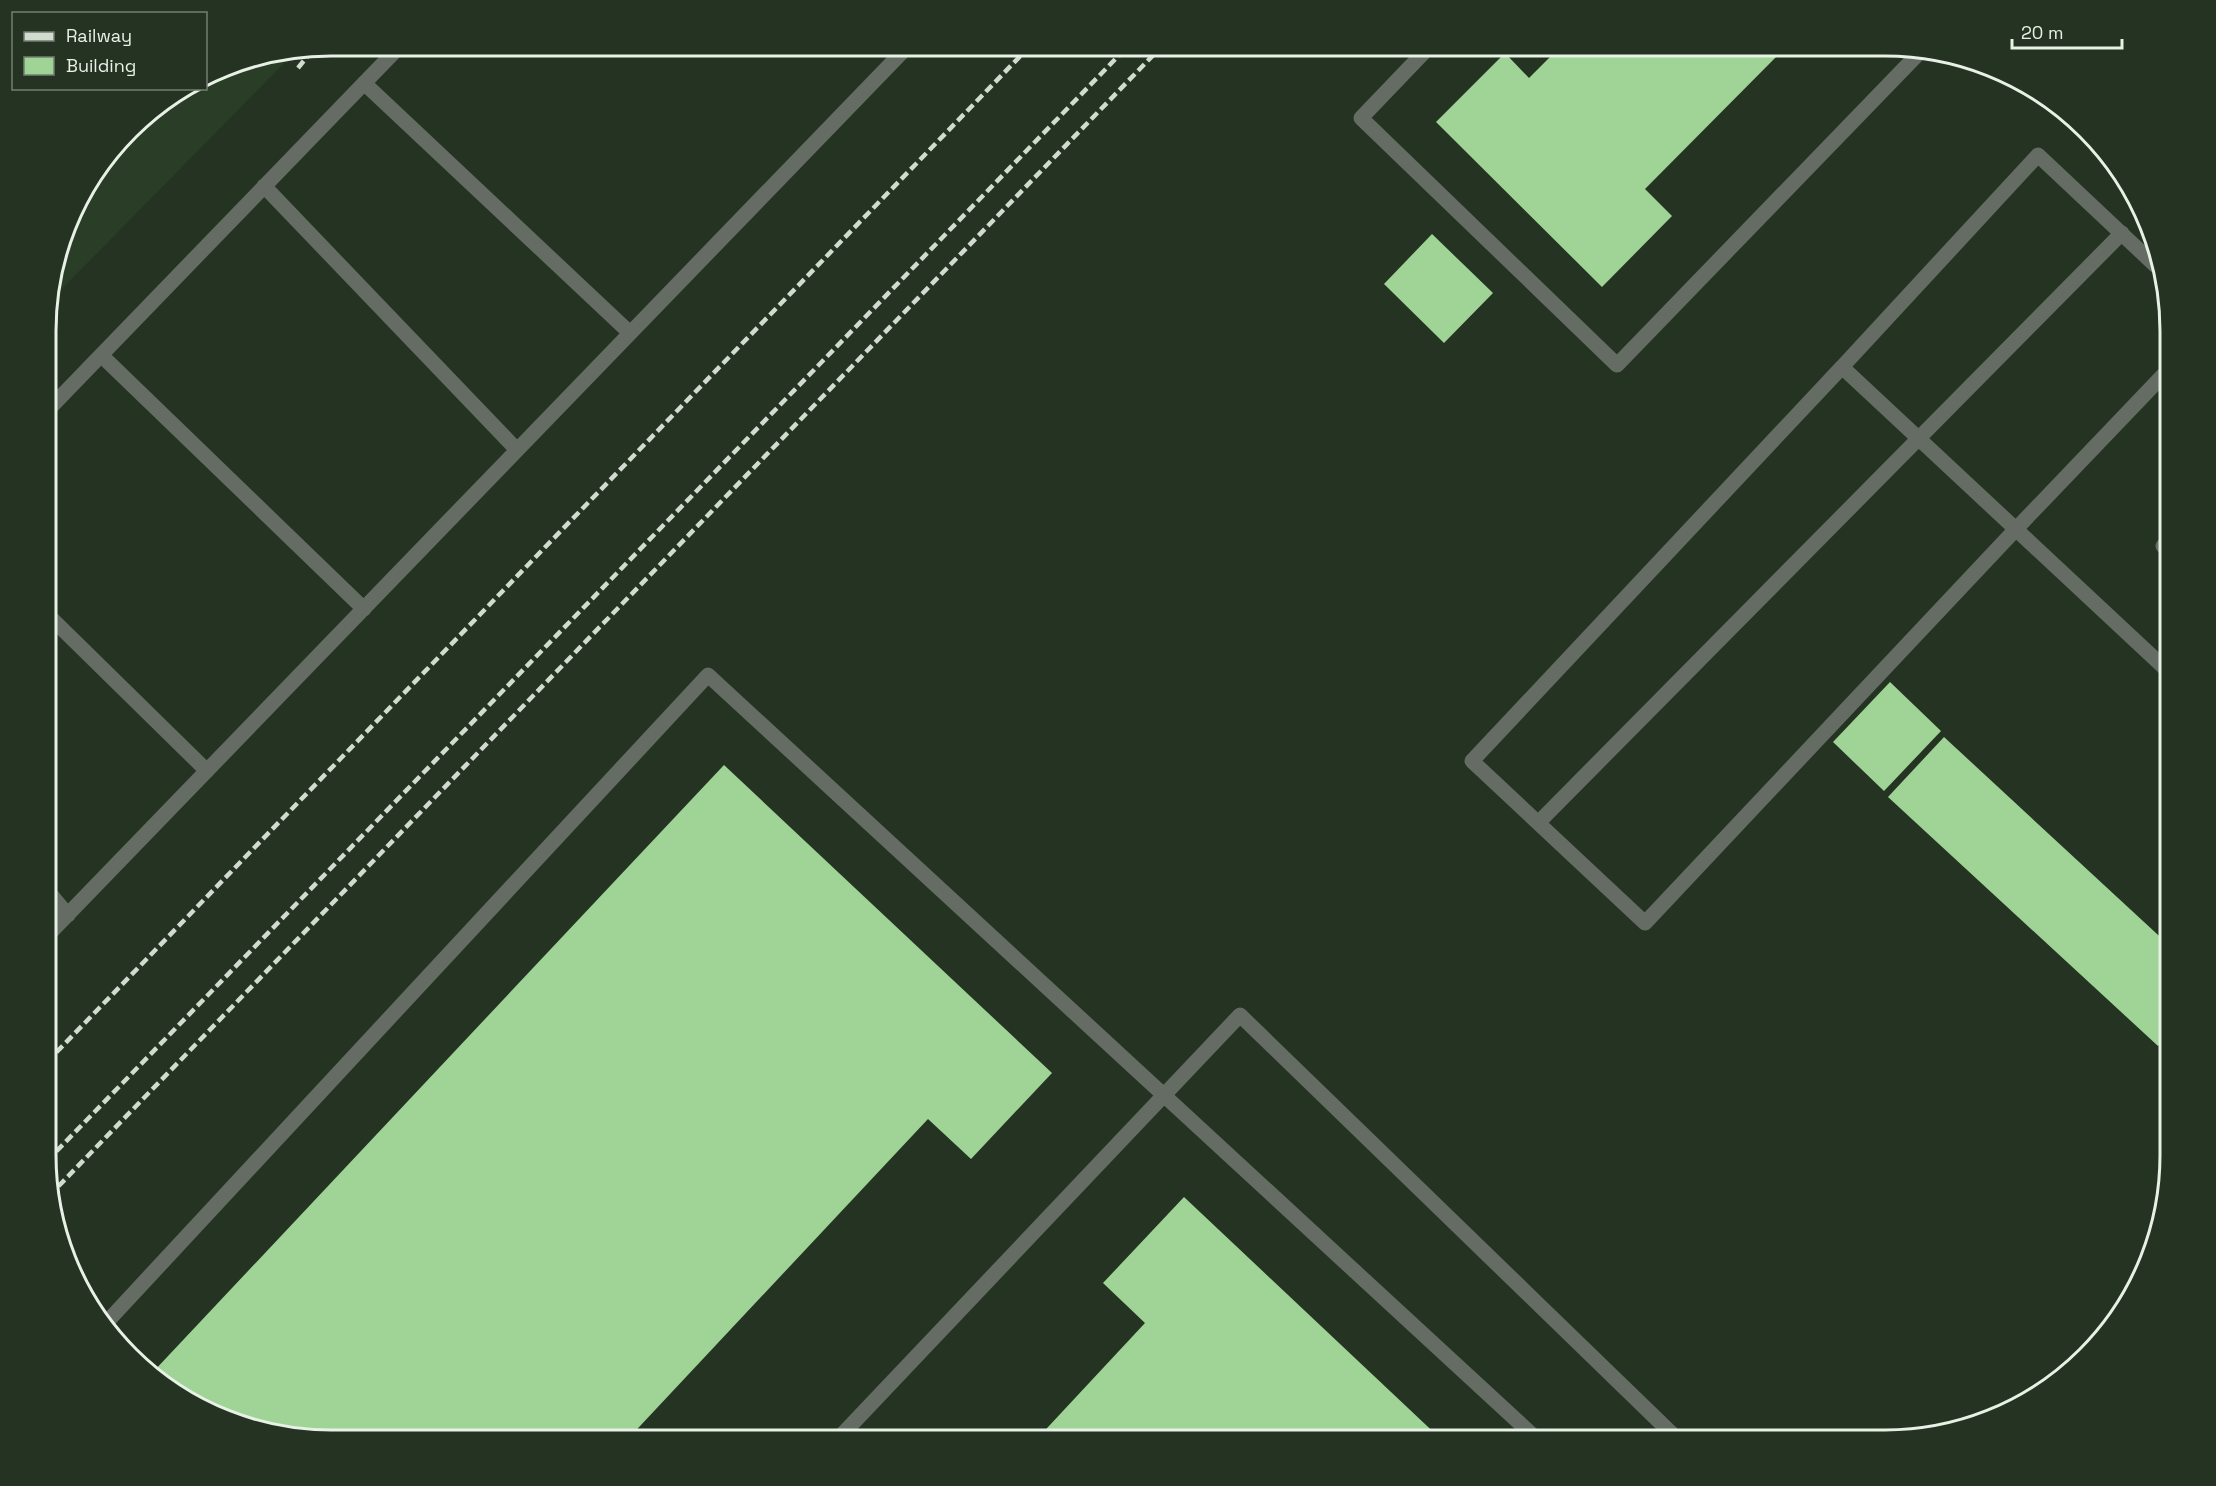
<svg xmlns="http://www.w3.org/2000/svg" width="2216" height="1486" font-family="'Space Grotesk',sans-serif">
  <rect width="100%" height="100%" fill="#253323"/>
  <path fill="#2a3d27" d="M 295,52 L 47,304 L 47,294 L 75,204 L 142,116 L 186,89 L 206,88 L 206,77 L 222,67 Z"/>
  <path fill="#9fd496" d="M 1562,45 L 1788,45 L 1645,189 L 1672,216 L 1602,287 L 1436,122 L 1505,53 L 1529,78 Z
    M 1432,234 L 1493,293 L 1444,343 L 1384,284 Z
    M 1890,682 L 1941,731 L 1884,791 L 1833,742 Z
    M 1944,737 L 2170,946 L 2170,1033 L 2158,1046 L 1888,797 Z
    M 724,765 L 1052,1073 L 971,1159 L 928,1119 L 626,1441 L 330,1441 L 239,1426 L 172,1393 L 153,1372 Z
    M 1184,1197 L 1443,1441 L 1035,1441 L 1145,1323 L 1103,1283 Z"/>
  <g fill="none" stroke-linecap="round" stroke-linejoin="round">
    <path stroke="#656c64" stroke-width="15" d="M 1431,45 L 1361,118 L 1617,365 L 1921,51
      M 364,83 L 630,333
      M 264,186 L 517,450
      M 2156,266 L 2038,155 L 1842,367 L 2170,673
      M 101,355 L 364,609
      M 1842,367 L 1472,761 L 1645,923 L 2016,529 L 2170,368
      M 47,411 L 401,45
      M 2170,537 L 2163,546 L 2170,553
      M 47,614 L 207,771
      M 1538,823 L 2122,233
      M 47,890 L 68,915
      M 47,936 L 909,45
      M 106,1323 L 708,675 L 1539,1441
      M 1657,1440 L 1667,1429 L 1679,1440
      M 836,1441 L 1240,1015 L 1667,1429"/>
    <path stroke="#d1dbcf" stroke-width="4.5" stroke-dasharray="9 4.5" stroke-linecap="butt" d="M 298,68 L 314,48
      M 47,1062 L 1031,45
      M 47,1161 L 1129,45
      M 49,1196 L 1163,45"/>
  </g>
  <path d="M0 0H2216V1486H0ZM331 56H1885A275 275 0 0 1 2160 331V1155A275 275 0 0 1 1885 1430H331A275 275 0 0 1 56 1155V331A275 275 0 0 1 331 56Z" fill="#253323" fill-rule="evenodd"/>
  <path fill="none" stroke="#e8f1e6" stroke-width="3" d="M331 56H1885A275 275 0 0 1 2160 331V1155A275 275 0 0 1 1885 1430H331A275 275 0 0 1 56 1155V331A275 275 0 0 1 331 56Z"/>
  <rect x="12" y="12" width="195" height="78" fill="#253323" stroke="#737f71" stroke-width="1.5"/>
  <rect x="24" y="32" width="30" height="9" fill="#d1dbcf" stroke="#737f71" stroke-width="1.5"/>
  <text x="66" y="42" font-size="18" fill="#e8f1e6">Railway</text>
  <rect x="24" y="57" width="30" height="18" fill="#9fd496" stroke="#737f71" stroke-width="1.5"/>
  <text x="66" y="72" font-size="18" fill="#e8f1e6">Building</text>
  <path d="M2012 39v9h110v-9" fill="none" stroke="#e8f1e6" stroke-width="3"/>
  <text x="2021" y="39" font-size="18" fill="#e8f1e6" stroke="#253323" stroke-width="4.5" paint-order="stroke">20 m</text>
</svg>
